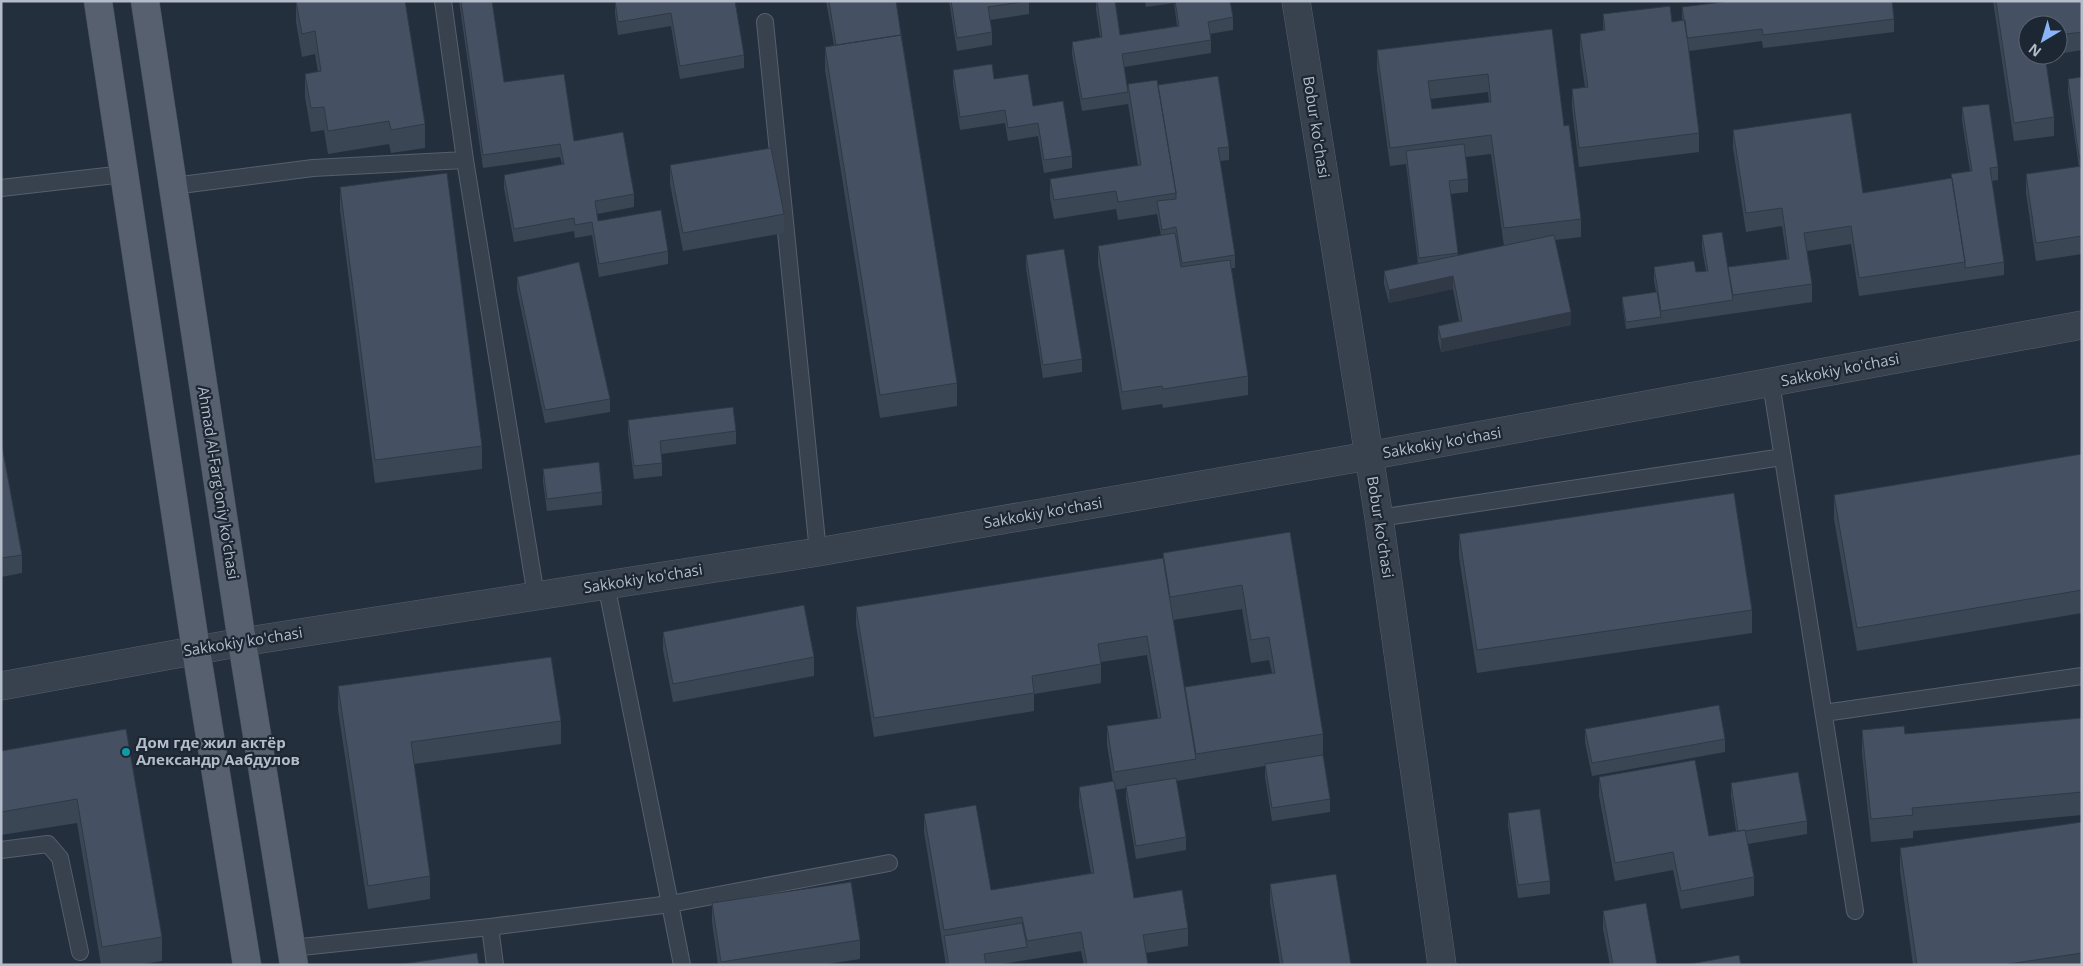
<svg xmlns="http://www.w3.org/2000/svg" width="2083" height="966" font-family="'Open Sans',sans-serif">
  <rect width="100%" height="100%" fill="#242f3e"/>
  <g fill="none" stroke-linecap="round" stroke-linejoin="round">
    <defs>
      <path id="service" d="M 443,1 L 465,160 L 536,596
        M 765,22 L 818,552
        M 173,186 L 313,168 L 465,160
        M 1,188 L 124,174
        M 1771,383 L 1855,911
        M 1379,518 L 1783,457
        M 606,584 L 670,904 L 889,863
        M 1824,713 L 2082,676
        M 1,850 L 48,844 L 60,858 L 80,952
        M 490,927 L 495,965
        M 292,948 L 490,927 L 670,904 L 682,965"/>
      <path id="minor" d="M 1296,1 L 1379,518 L 1442,965"/>
      <path id="tertiary" d="M 1,686 L 242,642 L 818,552 L 1368,456 L 2082,325"/>
      <path id="primary" d="M 98,1 L 196,650 L 247,965
        M 145,1 L 242,642 L 294,965"/>
    </defs>
    <use href="#service" stroke="#565f6c" stroke-width="18"/>
    <use href="#minor" stroke="#565f6c" stroke-width="29"/>
    <use href="#tertiary" stroke="#565f6c" stroke-width="29"/>
    <use href="#primary" stroke="#414a57" stroke-width="29"/>
    <use href="#service" stroke="#38414e" stroke-width="16"/>
    <use href="#minor" stroke="#38414e" stroke-width="28"/>
    <use href="#tertiary" stroke="#38414e" stroke-width="28"/>
    <use href="#primary" stroke="#56606e" stroke-width="28"/>
  </g>
  <path fill="#3b4654" fill-rule="evenodd" d="M 296,1 L 405,1 L 425,124 L 425,148 L 391,153 L 389,144 L 328,154 L 324,130 L 311,132 L 305,97 L 305,74 L 318,72 L 315,54 L 302,57 L 296,22 Z
    M 459,1 L 492,1 L 504,82 L 634,194 L 634,207 L 597,214 L 598,221 L 668,251 L 668,264 L 599,277 L 592,235 L 575,238 L 574,231 L 514,242 L 504,188 L 504,175 L 562,164 L 560,157 L 483,168 Z
    M 615,1 L 735,1 L 744,55 L 744,68 L 680,79 L 671,26 L 618,35 L 615,14 Z
    M 826,1 L 896,1 L 957,383 L 957,406 L 880,418 L 825,70 L 825,47 L 834,45 Z
    M 949,1 L 1029,1 L 1029,14 L 990,20 L 992,32 L 992,45 L 957,51 Z
    M 1096,1 L 1115,1 L 1120,35 L 1177,26 L 1174,3 L 1146,7 L 1145,1 L 1230,1 L 1233,17 L 1233,30 L 1210,34 L 1211,40 L 1211,53 L 1124,67 L 1128,92 L 1128,104 L 1082,111 L 1072,54 L 1072,42 L 1100,37 L 1096,10 Z
    M 1993,1 L 2082,1 L 2082,50 L 2058,54 L 2058,25 L 2028,25 L 2028,55 L 2047,55 L 2045,55 L 2054,117 L 2054,136 L 2014,141 Z
    M 1682,7 L 1894,19 L 1894,32 L 1763,48 L 1762,41 L 1689,51 L 1699,133 L 1699,152 L 1579,167 L 1572,107 L 1572,89 L 1585,87 L 1580,52 L 1580,34 L 1603,31 L 1603,14 L 1672,22 L 1682,20 Z
    M 1552,29 L 1564,126 L 1581,219 L 1581,237 L 1555,240 L 1571,325 L 1441,352 L 1438,339 L 1438,326 L 1459,321 L 1453,289 L 1389,303 L 1384,284 L 1384,271 L 1418,264 L 1406,164 L 1390,166 L 1377,69 L 1377,50 ZM 1488,92 L 1489,102 L 1432,109 L 1430,99 ZM 1491,154 L 1504,246 L 1458,255 L 1450,194 L 1468,192 L 1468,179 L 1466,157 Z
    M 953,70 L 1033,106 L 1072,156 L 1072,168 L 1044,173 L 1038,136 L 1008,141 L 1005,123 L 960,130 L 953,83 Z
    M 2082,77 L 2082,254 L 2036,261 L 2026,193 L 2026,174 L 2079,167 L 2068,92 L 2068,79 Z
    M 1128,84 L 1158,85 L 1229,147 L 1229,160 L 1220,161 L 1235,255 L 1235,268 L 1231,268 L 1248,376 L 1248,395 L 1163,408 L 1162,404 L 1122,410 L 1098,264 L 1098,246 L 1161,236 L 1157,214 L 1118,220 L 1116,209 L 1054,219 L 1050,198 L 1050,179 L 1138,166 L 1128,103 Z
    M 1962,107 L 1998,167 L 1998,180 L 1992,181 L 2004,262 L 2004,275 L 1859,296 L 1851,244 L 1807,251 L 1812,284 L 1812,302 L 1626,329 L 1622,303 L 1622,297 L 1656,292 L 1654,280 L 1654,267 L 1696,272 L 1706,271 L 1702,248 L 1702,235 L 1728,272 L 1787,259 L 1782,226 L 1746,232 L 1733,148 L 1733,130 L 1863,193 L 1951,178 L 1951,174 L 1970,171 L 1962,120 Z
    M 670,165 L 784,214 L 784,233 L 683,251 L 670,184 Z
    M 340,187 L 482,446 L 482,469 L 375,483 L 340,210 Z
    M 1026,255 L 1082,359 L 1082,372 L 1043,378 L 1026,268 Z
    M 517,277 L 610,399 L 610,412 L 545,423 L 517,290 Z
    M 628,420 L 736,431 L 736,444 L 661,454 L 662,463 L 662,476 L 634,479 L 628,433 Z
    M 1,440 L 22,555 L 22,573 L 1,577 Z
    M 2082,454 L 2082,613 L 1857,651 L 1834,519 L 1834,495 Z
    M 543,469 L 602,492 L 602,505 L 547,511 L 543,482 Z
    M 1290,532 L 1323,734 L 1323,755 L 1330,799 L 1330,812 L 1272,821 L 1265,777 L 1265,766 L 1176,781 L 1186,837 L 1186,850 L 1136,859 L 1126,799 L 1126,788 L 1115,790 L 1134,898 L 1188,928 L 1188,946 L 1146,953 L 1148,965 L 1084,965 L 1081,951 L 996,965 L 946,965 L 924,832 L 924,814 L 991,890 L 1091,873 L 1079,806 L 1079,787 L 1113,782 L 1107,745 L 1107,726 L 1158,719 L 1147,655 L 1101,662 L 1101,683 L 1034,694 L 1034,711 L 874,737 L 856,625 L 856,607 L 1163,558 L 1163,553 ZM 1242,609 L 1251,663 L 1269,660 L 1272,673 L 1185,687 L 1185,693 L 1173,620 Z
    M 1459,534 L 1752,610 L 1752,633 L 1477,673 L 1459,557 Z
    M 663,632 L 814,657 L 814,676 L 673,702 L 663,650 Z
    M 338,686 L 561,721 L 561,744 L 414,764 L 430,876 L 430,899 L 368,909 L 338,710 Z
    M 2082,718 L 2082,815 L 1913,831 L 1913,838 L 1871,842 L 1862,753 L 1862,730 L 1905,734 Z
    M 126,729 L 162,937 L 162,961 L 137,965 L 101,965 L 77,823 L 1,835 L 1,751 Z
    M 1585,729 L 1725,739 L 1725,752 L 1592,776 L 1585,742 Z
    M 1599,777 L 1709,836 L 1736,831 L 1731,796 L 1731,783 L 1807,821 L 1807,834 L 1748,844 L 1754,877 L 1754,896 L 1681,909 L 1673,870 L 1615,881 L 1599,796 Z
    M 1508,813 L 1550,881 L 1550,894 L 1518,898 L 1508,826 Z
    M 2082,822 L 2082,965 L 1913,965 L 1900,871 L 1900,848 Z
    M 1270,884 L 1351,965 L 1280,965 L 1270,903 Z
    M 712,903 L 860,940 L 860,959 L 821,965 L 718,965 L 712,922 Z
    M 1603,911 L 1657,965 L 1610,965 L 1603,929 Z"/>
  <path fill="#303945" d="M 1453,276 L 1453,289 L 1389,303 L 1389,290 Z
    M 1571,312 L 1571,325 L 1441,352 L 1441,339 Z"/>
  <path fill="#455162" stroke="#303945" fill-rule="evenodd" d="M 296,1 L 405,1 L 425,124 L 391,130 L 389,121 L 328,131 L 324,107 L 311,108 L 305,74 L 321,71 L 315,31 L 302,34 Z
    M 461,1 L 492,1 L 504,82 L 564,74 L 574,141 L 623,132 L 634,194 L 595,201 L 598,221 L 661,210 L 668,251 L 599,264 L 592,222 L 575,225 L 574,218 L 514,229 L 504,175 L 564,164 L 560,144 L 483,155 Z
    M 615,1 L 735,1 L 744,55 L 680,66 L 671,13 L 618,22 Z
    M 829,1 L 896,1 L 901,35 L 836,45 Z
    M 951,1 L 1027,1 L 988,7 L 992,32 L 957,38 Z
    M 1097,1 L 1115,1 L 1120,35 L 1179,26 L 1175,1 L 1230,1 L 1233,17 L 1208,22 L 1211,40 L 1122,54 L 1128,92 L 1082,99 L 1072,42 L 1102,37 Z
    M 1731,1 L 1892,1 L 1894,19 L 1763,35 L 1762,29 L 1687,38 L 1682,7 Z
    M 1996,1 L 2082,1 L 2082,32 L 2058,35 L 2058,25 L 2028,25 L 2028,55 L 2045,55 L 2054,117 L 2014,123 Z
    M 1670,6 L 1672,22 L 1685,20 L 1699,133 L 1579,148 L 1572,89 L 1588,87 L 1580,34 L 1605,30 L 1603,14 Z
    M 1552,29 L 1564,126 L 1569,125 L 1581,219 L 1504,228 L 1491,135 L 1390,148 L 1377,50 ZM 1488,74 L 1491,102 L 1432,109 L 1428,81 Z
    M 901,35 L 957,383 L 880,395 L 825,47 Z
    M 992,64 L 994,79 L 1028,74 L 1033,106 L 1063,101 L 1072,156 L 1044,160 L 1038,123 L 1008,128 L 1005,110 L 960,117 L 953,70 Z
    M 1218,76 L 1229,147 L 1218,148 L 1235,255 L 1182,263 L 1176,227 L 1162,230 L 1157,201 L 1176,199 L 1176,193 L 1158,85 Z
    M 2082,77 L 2082,156 L 2079,157 L 2068,79 Z
    M 1157,80 L 1176,193 L 1118,202 L 1116,191 L 1054,200 L 1050,179 L 1141,165 L 1128,84 Z
    M 1989,104 L 1998,167 L 1990,168 L 2004,262 L 1965,268 L 1965,262 L 1951,174 L 1972,171 L 1962,107 Z
    M 1851,113 L 1863,193 L 1952,178 L 1965,262 L 1859,278 L 1851,226 L 1804,233 L 1812,284 L 1733,295 L 1728,267 L 1789,259 L 1782,208 L 1746,213 L 1733,130 Z
    M 1464,144 L 1468,179 L 1449,181 L 1458,253 L 1419,258 L 1406,151 Z
    M 771,148 L 784,214 L 683,233 L 670,165 Z
    M 2082,166 L 2082,236 L 2036,243 L 2026,174 Z
    M 447,173 L 482,446 L 375,460 L 340,187 Z
    M 1722,232 L 1733,300 L 1661,311 L 1654,267 L 1694,261 L 1696,272 L 1708,271 L 1702,235 Z
    M 1175,233 L 1181,267 L 1230,260 L 1248,376 L 1163,389 L 1162,386 L 1122,392 L 1098,246 Z
    M 1554,235 L 1571,312 L 1441,339 L 1438,326 L 1462,321 L 1453,276 L 1389,290 L 1384,271 Z
    M 1064,249 L 1082,359 L 1043,365 L 1026,255 Z
    M 579,262 L 610,399 L 545,410 L 517,277 Z
    M 1657,292 L 1661,317 L 1626,322 L 1622,297 Z
    M 733,407 L 736,431 L 660,441 L 662,463 L 634,466 L 628,420 Z
    M 1,440 L 22,555 L 1,558 Z
    M 2082,454 L 2082,590 L 1857,628 L 1834,495 Z
    M 599,462 L 602,492 L 547,499 L 543,469 Z
    M 1734,493 L 1752,610 L 1477,650 L 1459,534 Z
    M 1290,532 L 1323,734 L 1196,754 L 1185,687 L 1275,673 L 1269,637 L 1251,640 L 1242,585 L 1170,597 L 1163,553 Z
    M 1163,558 L 1196,759 L 1114,772 L 1107,726 L 1161,718 L 1147,636 L 1098,644 L 1101,664 L 1032,676 L 1034,693 L 874,718 L 856,607 Z
    M 804,605 L 814,657 L 673,684 L 663,632 Z
    M 551,657 L 561,721 L 411,742 L 430,876 L 368,886 L 338,686 Z
    M 1719,705 L 1725,739 L 1592,763 L 1585,729 Z
    M 2082,718 L 2082,792 L 1912,808 L 1913,815 L 1871,819 L 1862,730 L 1904,726 L 1905,734 Z
    M 126,729 L 162,937 L 102,947 L 77,799 L 1,812 L 1,751 Z
    M 1323,755 L 1330,799 L 1272,808 L 1265,764 Z
    M 1695,760 L 1709,836 L 1745,830 L 1754,877 L 1681,891 L 1673,852 L 1615,863 L 1599,777 Z
    M 1798,772 L 1807,821 L 1745,831 L 1745,830 L 1738,831 L 1731,783 Z
    M 1176,778 L 1186,837 L 1136,846 L 1126,786 Z
    M 1114,781 L 1134,898 L 1182,890 L 1188,928 L 1143,935 L 1148,965 L 1087,965 L 1081,932 L 1027,941 L 1022,917 L 944,930 L 924,814 L 976,805 L 991,890 L 1094,873 L 1079,787 Z
    M 1540,809 L 1550,881 L 1518,885 L 1508,813 Z
    M 2082,822 L 2082,953 L 2002,965 L 1917,965 L 1900,848 Z
    M 1336,874 L 1351,965 L 1283,965 L 1270,884 Z
    M 851,882 L 860,940 L 721,962 L 712,903 Z
    M 1646,903 L 1657,965 L 1613,965 L 1603,911 Z
    M 1022,923 L 1027,947 L 984,954 L 986,965 L 949,965 L 944,936 Z
    M 477,953 L 479,965 L 396,965 Z
    M 1739,955 L 1741,965 L 1685,965 Z"/>
  <circle fill="#0f9aa8" stroke="#1d2633" stroke-width="2" cx="126" cy="752" r="5"/>
  <g text-anchor="middle" stroke-width="4.5" stroke-linejoin="round" paint-order="stroke">
    <g font-size="15" fill="#b4bcc9" stroke="#1d2633">
      <text transform="translate(1316 127) rotate(81)" y="5">Bobur ko'chasi</text>
      <text transform="translate(1840 370) rotate(-11)" y="5">Sakkokiy ko'chasi</text>
      <text transform="translate(1442 443) rotate(-10)" y="5">Sakkokiy ko'chasi</text>
      <text transform="translate(218 483) rotate(81)" y="5">Ahmad Al-Farg'oniy ko'chasi</text>
      <text transform="translate(1043 513) rotate(-10)" y="5">Sakkokiy ko'chasi</text>
      <text transform="translate(1380 527) rotate(81)" y="5">Bobur ko'chasi</text>
      <text transform="translate(643 579) rotate(-9)" y="5">Sakkokiy ko'chasi</text>
      <text transform="translate(243 642) rotate(-9)" y="5">Sakkokiy ko'chasi</text>
    </g>
    <g font-size="15" font-weight="bold" fill="#b4bcc9" stroke="#1d2633" text-anchor="start">
      <text x="136" y="748">Дом где жил актёр<tspan x="136" dy="17">Александр Аабдулов</tspan></text>
    </g>
  </g>
  <rect width="2083" height="966" fill="none" stroke="#b4bcc9" stroke-width="5"/>
  <g transform="translate(2043 40) rotate(218)"><circle r="24" fill="#1d2633" stroke="#59626f"/>
  <path d="M0-4L9 19L0 12L-9 19Z" fill="#8ab4f8"/>
  <text y="-8" font-size="14" font-weight="bold" text-anchor="middle" fill="#b4bcc9">N</text>
  </g>
</svg>
